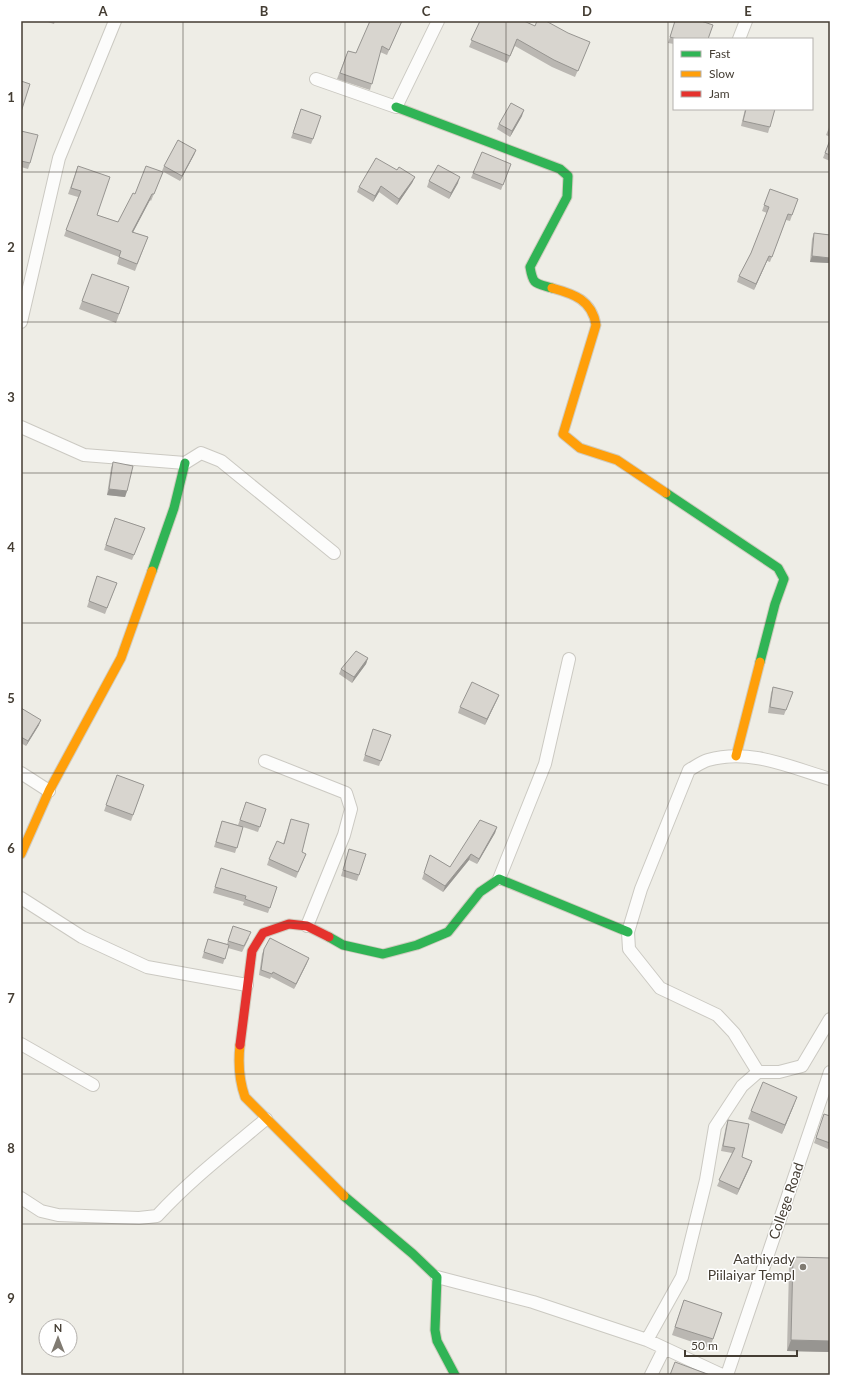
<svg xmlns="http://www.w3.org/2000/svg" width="851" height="1396" font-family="Lato,sans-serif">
  <rect width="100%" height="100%" fill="#eeede6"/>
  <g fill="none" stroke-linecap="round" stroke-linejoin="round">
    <defs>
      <path id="street" d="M 739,39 L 746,21
        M 316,79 L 396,107 L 438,21
        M 21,322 L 59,158 L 115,21
        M 21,427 L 84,455 L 185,463 L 201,453 L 221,461 L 334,553
        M 265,761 L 346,793 L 351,809 L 344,835 L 307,926
        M 21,773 L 49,791
        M 499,879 L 545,764 L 569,659
        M 21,898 L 82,937 L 147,967 L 247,985
        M 21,1044 L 93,1085
        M 758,1072 L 734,1033 L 717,1015 L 660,988 L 629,949 L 628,932 L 641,889 L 689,770 C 695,767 701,762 708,760 C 750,748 790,767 830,779
        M 21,1198 L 41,1211 L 58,1215 L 139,1218 L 157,1216 C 190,1180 229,1150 266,1119
        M 437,1277 L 533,1302 L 647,1340 L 722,1375
        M 647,1340 L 682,1277 L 706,1180 L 715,1127 L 742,1086 L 758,1072 L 779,1072 L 802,1066 L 830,1019
        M 651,1375 L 664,1349
        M 727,1375 L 830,1072"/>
      <path id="fast" d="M 396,107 L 560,169 L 568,176 L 567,197 L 530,267 C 533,285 535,283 552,288
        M 666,493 L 778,568 L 784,579 L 775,604 L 760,662
        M 152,571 L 174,508 L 185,463
        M 329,937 L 343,945 L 383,954 L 417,945 L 448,932 L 480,892 L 499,879 L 628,932
        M 344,1196 L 413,1254 L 437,1277 L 435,1330 L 437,1341 L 455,1375"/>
      <path id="slow" d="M 552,288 C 574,294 592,300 596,325 L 563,434 L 580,448 L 617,460 L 666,493
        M 736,756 L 760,662
        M 21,854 L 49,791 L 121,658 L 152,571
        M 240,1045 C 238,1063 239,1080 245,1097 L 344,1196"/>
      <path id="jam" d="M 240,1045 L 252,951 L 263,933 L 289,924 L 307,926 L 329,937"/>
    </defs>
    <use href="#street" stroke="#cbc9c2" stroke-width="14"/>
    <use href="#fast" stroke="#d0cbbe" stroke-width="11"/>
    <use href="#slow" stroke="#d0cbbe" stroke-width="11"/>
    <use href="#jam" stroke="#d0cbbe" stroke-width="11"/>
    <use href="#street" stroke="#fcfcfb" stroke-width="12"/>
    <use href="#fast" stroke="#30b455" stroke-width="9"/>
    <use href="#slow" stroke="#ff9f0a" stroke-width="9"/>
    <use href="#jam" stroke="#e5322d" stroke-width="9"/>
  </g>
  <path fill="#bab7b2" d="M 45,21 L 55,21 L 54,24 Z
    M 402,21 L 387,55 L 380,52 L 370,90 L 337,79 L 348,51 L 356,53 Z
    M 480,21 L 587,49 L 575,77 L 552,67 L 515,46 L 507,63 L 469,47 Z
    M 675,21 L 708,39 L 674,39 L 674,44 L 668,43 Z
    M 301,109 L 313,139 L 311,144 L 291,138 Z
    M 745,109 L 775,109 L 768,133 L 741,126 Z
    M 522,116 L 510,137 L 497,129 L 499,124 Z
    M 830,125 L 830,137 L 826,135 Z
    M 21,131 L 30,163 L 28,169 L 21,167 Z
    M 830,140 L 830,161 L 823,158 Z
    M 196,150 L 194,155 L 180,181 L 162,171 L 164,166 Z
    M 511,164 L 501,190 L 471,178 L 473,173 Z
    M 78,166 L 97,215 L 118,222 L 135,194 L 163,172 L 151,201 L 150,200 L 133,232 L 148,237 L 135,271 L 117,264 L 119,257 L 64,236 L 78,197 L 68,194 Z
    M 397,170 L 415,177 L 412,183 L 397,205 L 379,192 L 373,202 L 357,192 L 359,187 Z
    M 429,181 L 458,183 L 449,199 L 427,187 Z
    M 770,189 L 798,199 L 790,221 L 786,220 L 770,262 L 767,261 L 754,290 L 737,282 L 739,276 L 751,253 L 767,213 L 762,211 Z
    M 814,233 L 830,235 L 830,259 L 829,263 L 810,262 L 812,239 Z
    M 92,274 L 129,287 L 116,323 L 79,309 Z
    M 113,462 L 127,491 L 125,497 L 107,495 L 111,468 Z
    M 115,518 L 145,528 L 132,560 L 104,550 Z
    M 97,576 L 117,583 L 105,614 L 87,607 Z
    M 368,658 L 366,664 L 352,683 L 339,674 L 341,669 Z
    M 773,687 L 793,692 L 784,715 L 768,713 L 771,693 Z
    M 499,695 L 485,725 L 458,713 L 460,707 Z
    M 21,708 L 39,725 L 26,746 L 21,743 Z
    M 373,729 L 391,735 L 379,766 L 363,761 Z
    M 117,775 L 144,785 L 131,821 L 104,811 Z
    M 246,802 L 266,809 L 258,832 L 243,827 L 235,853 L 214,847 L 222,821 L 238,825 Z
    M 291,819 L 302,852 L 306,854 L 296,878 L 267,865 L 269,859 L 283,844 Z
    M 497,827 L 495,833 L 477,864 L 469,860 L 443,892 L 422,879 L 430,855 L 450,867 Z
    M 349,849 L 359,875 L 357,881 L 341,876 Z
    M 221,868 L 277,887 L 268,913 L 243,905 L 244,902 L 213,893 Z
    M 233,926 L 249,938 L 242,952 L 228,948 L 223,964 L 202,958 L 208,939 L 227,944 Z
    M 264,949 L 307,963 L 294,989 L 271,977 L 270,979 L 259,975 L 262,954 Z
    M 794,1105 L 782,1134 L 748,1119 L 751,1111 Z
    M 824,1114 L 830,1116 L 830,1143 L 828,1149 L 814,1143 Z
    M 728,1120 L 742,1157 L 752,1161 L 737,1195 L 717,1186 L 732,1153 L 721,1151 L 726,1126 Z
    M 793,1257 L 830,1258 L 830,1352 L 787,1351 L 789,1268 Z
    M 684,1300 L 722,1313 L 710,1348 L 672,1335 Z"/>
  <path fill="#979591" d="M 524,110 L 522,116 L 510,137 L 512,131 Z
    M 196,150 L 194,155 L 180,181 L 182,176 Z
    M 415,177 L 412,183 L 397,205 L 399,199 Z
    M 460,177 L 458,183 L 449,199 L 451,193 Z
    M 381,186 L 379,192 L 373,202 L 375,196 Z
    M 152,194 L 150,200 L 130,238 L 132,232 Z
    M 769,256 L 767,261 L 754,290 L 756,284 Z
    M 812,256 L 830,258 L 830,259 L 829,263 L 810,262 Z
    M 109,489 L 127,491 L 125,497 L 107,495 Z
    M 368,658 L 366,664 L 352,683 L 354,677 Z
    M 499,695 L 497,700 L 485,725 L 487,719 Z
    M 41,720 L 39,725 L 26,746 L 28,741 Z
    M 497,827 L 495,833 L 477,864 L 479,859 Z
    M 471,854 L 469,860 L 443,892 L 445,886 Z
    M 309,958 L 307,963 L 294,989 L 296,984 Z
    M 797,1097 L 794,1105 L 782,1134 L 785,1125 Z
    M 752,1161 L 750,1167 L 737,1195 L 739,1189 Z
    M 791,1340 L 830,1341 L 830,1352 L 787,1351 Z"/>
  <path fill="#d8d5cf" stroke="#979591" d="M 370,21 L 402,21 L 389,50 L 382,46 L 372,84 L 340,73 L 348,51 L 356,53 Z
    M 480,21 L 524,21 L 535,26 L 537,21 L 546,21 L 568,33 L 590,42 L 578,71 L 554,60 L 517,39 L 510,56 L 471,40 Z
    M 675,21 L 701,21 L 713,25 L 708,39 L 677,39 L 670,37 Z
    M 21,81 L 30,84 L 21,112 Z
    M 511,103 L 524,110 L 512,131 L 499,124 Z
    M 301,109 L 321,116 L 313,139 L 293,133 Z
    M 746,109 L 775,109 L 770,127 L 743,121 Z
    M 21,131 L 38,135 L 30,163 L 21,161 Z
    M 178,140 L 196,150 L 182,176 L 164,166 Z
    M 830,140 L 830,155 L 825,153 Z
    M 482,152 L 511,164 L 503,185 L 473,173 Z
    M 376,158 L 397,170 L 399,167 L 415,177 L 399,199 L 381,186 L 375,196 L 359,187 Z
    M 438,165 L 460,177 L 451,193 L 429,181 Z
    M 78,166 L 110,177 L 97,215 L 118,222 L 133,193 L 135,194 L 146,166 L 163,172 L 154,194 L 152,194 L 132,232 L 148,237 L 137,264 L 119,257 L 121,251 L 66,230 L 81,191 L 71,188 Z
    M 770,189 L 798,199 L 792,215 L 788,214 L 772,257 L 769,256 L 756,284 L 739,276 L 751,253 L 769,207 L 764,205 Z
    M 814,233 L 830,235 L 830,258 L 812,256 Z
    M 92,274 L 129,287 L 119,314 L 82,301 Z
    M 113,462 L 133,466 L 127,491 L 109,489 Z
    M 115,518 L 145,528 L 134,555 L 106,545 Z
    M 97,576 L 117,583 L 107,608 L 89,601 Z
    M 356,651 L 368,658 L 354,677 L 341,669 Z
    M 472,682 L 499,695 L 487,719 L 460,707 Z
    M 773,687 L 793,692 L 786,710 L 770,707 Z
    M 21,708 L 41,720 L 28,741 L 21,737 Z
    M 373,729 L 391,735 L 381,761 L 365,755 Z
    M 117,775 L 144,785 L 133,815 L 106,805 Z
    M 246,802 L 266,809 L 260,827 L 240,820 Z
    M 291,819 L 309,824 L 302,852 L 306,854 L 298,872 L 269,859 L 277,841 L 284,844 Z
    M 480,820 L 497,827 L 479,859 L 471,854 L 445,886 L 424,873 L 430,855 L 450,867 Z
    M 222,821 L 243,827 L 237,848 L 216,842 Z
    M 349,849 L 366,854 L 359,875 L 343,870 Z
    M 221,868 L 277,887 L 270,908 L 245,899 L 246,896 L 215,887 Z
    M 233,926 L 251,932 L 244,946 L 228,941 Z
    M 270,938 L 309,958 L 296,984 L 273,972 L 272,974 L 261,970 L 264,949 Z
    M 208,939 L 229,945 L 225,959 L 204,952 Z
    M 763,1082 L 797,1097 L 785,1125 L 751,1111 Z
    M 824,1114 L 830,1116 L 830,1143 L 816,1138 Z
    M 728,1120 L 749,1124 L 742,1157 L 752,1161 L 739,1189 L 719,1180 L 735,1148 L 723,1146 Z
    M 793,1257 L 830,1258 L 830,1341 L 791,1340 Z
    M 684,1300 L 722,1313 L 713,1339 L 675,1327 Z
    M 675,1362 L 710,1375 L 670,1375 Z"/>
  <path fill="none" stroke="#443d33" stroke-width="1" stroke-opacity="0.55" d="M 183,21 L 183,1375M 345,21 L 345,1375M 506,21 L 506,1375M 668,21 L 668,1375M 21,172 L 830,172M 21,322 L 830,322M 21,473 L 830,473M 21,623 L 830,623M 21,773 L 830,773M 21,923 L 830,923M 21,1074 L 830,1074M 21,1224 L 830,1224"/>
  <circle fill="#807b72" stroke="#fff" stroke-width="1.5" cx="803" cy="1267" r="4"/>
  <g text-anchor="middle" stroke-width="3" stroke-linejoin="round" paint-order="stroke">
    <g font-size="14" fill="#443d33" stroke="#fff">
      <text transform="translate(786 1201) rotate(-71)" y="5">College Road</text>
    </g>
    <g font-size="14" fill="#443d33" stroke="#fff" text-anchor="end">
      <text x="795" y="1264">Aathiyady<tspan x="795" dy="16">Piilaiyar Templ</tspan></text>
    </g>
  </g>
  <rect width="851" height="1396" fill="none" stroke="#ffffff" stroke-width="44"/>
  <rect x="673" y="38" width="140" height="72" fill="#ffffff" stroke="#b4b1ad"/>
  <rect x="681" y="51" width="20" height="6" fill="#30b455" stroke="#b4b1ad"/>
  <text x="709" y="58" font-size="12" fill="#443d33">Fast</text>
  <rect x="681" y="71" width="20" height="6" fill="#ff9f0a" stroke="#b4b1ad"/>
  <text x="709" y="78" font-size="12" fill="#443d33">Slow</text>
  <rect x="681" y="91" width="20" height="6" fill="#e5322d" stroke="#b4b1ad"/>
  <text x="709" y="98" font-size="12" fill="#443d33">Jam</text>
  <g transform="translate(58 1338)"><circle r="19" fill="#ffffff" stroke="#b4b1ad"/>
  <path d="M0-3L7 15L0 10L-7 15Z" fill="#807b72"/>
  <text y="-6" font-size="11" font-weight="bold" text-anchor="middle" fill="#443d33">N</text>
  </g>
  <path d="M685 1350v6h112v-6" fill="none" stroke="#443d33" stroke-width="2"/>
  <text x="691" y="1350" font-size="12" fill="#443d33" stroke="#ffffff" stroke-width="3" paint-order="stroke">50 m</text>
  <rect x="22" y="22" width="807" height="1352" fill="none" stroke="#443d33" stroke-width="1.5"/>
  <g font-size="13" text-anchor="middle" font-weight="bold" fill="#443d33">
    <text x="103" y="16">A</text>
    <text x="264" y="16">B</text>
    <text x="426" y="16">C</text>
    <text x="587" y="16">D</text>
    <text x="748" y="16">E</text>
    <text x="11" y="102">1</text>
    <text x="11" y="252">2</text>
    <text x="11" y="402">3</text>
    <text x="11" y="552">4</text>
    <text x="11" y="703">5</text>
    <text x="11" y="853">6</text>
    <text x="11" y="1003">7</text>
    <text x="11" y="1153">8</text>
    <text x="11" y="1303">9</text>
  </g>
</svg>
